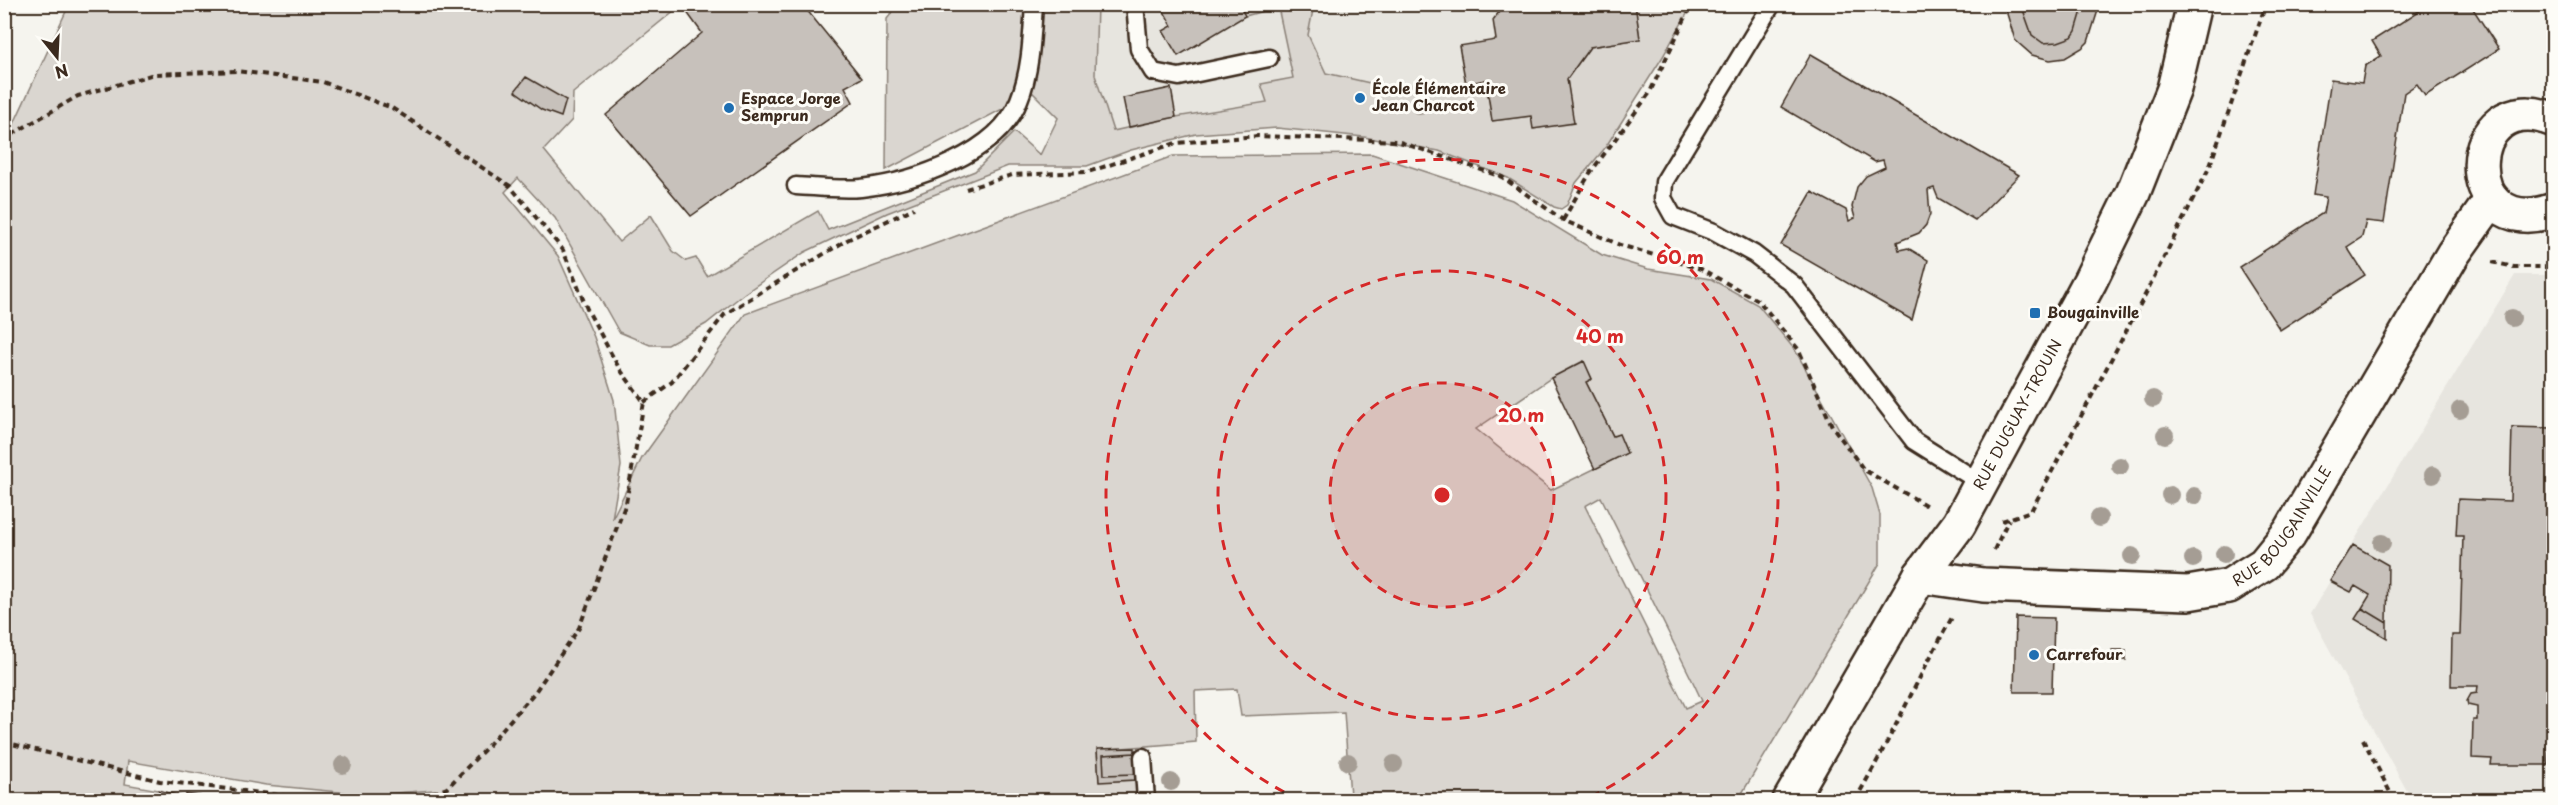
<svg xmlns="http://www.w3.org/2000/svg" width="2558" height="805" font-family="'Playpen Sans',sans-serif">
  <rect width="100%" height="100%" fill="#f5f4ee"/>
  <filter id="ink" filterUnits="userSpaceOnUse"><feTurbulence type="fractalNoise" baseFrequency=".0167" numOctaves="2"/><feDisplacementMap in="SourceGraphic" scale="12" xChannelSelector="R" yChannelSelector="G"/><feConvolveMatrix kernelMatrix="1 2 1 2 8 2 1 2 1" color-interpolation-filters="sRGB"/></filter>
  <g filter="url(#ink)">
    <path fill="#e7e5df" d="M 1096,5 L 1678,5 L 1637,86 L 1504,162 L 1291,110 L 1086,149 Z
      M 2515,275 L 2553,275 L 2553,800 L 2412,800 L 2310,614 Z"/>
    <path fill="#dad6d0" stroke="#8a8077" stroke-width="1.5" fill-rule="evenodd" d="M 69,5 L 681,5 L 573,93 L 572,120 L 544,150 L 619,242 L 651,215 L 673,251 L 686,261 L 696,258 L 707,276 L 818,211 L 828,230 L 975,171 L 1014,132 L 1040,155 L 1058,118 L 1033,93 L 886,170 L 887,19 L 898,5 L 1097,5 L 1095,75 L 1113,131 L 1176,117 L 1267,102 L 1261,84 L 1293,78 L 1278,7 L 1245,16 L 1239,5 L 1314,5 L 1308,35 L 1326,73 L 1383,86 L 1466,84 L 1486,80 L 1492,121 L 1531,116 L 1534,129 L 1573,122 L 1567,79 L 1590,47 L 1640,39 L 1635,5 L 1692,5 L 1662,58 L 1605,148 L 1576,183 L 1567,205 L 1561,209 L 1554,207 L 1508,178 L 1439,151 L 1364,137 L 1277,128 L 1196,134 L 1131,150 L 1087,166 L 1008,166 L 887,213 L 805,252 L 745,293 L 706,324 L 668,345 L 650,345 L 619,332 L 555,218 L 518,178 L 505,192 L 558,256 L 594,337 L 614,400 L 621,466 L 612,519 L 642,458 L 745,314 L 1173,156 L 1372,154 L 1512,200 L 1602,255 L 1648,269 L 1711,279 L 1758,305 L 1795,350 L 1872,488 L 1880,515 L 1880,563 L 1738,800 L 1364,800 L 1363,795 L 1350,796 L 1344,712 L 1241,716 L 1237,689 L 1195,691 L 1196,742 L 1097,750 L 1099,781 L 1136,780 L 1138,800 L 425,800 L 435,790 L 370,795 L 266,785 L 128,761 L 125,784 L 159,790 L 157,800 L 5,800 L 5,143 ZM 1583,361 L 1592,379 L 1586,382 L 1613,436 L 1619,435 L 1627,453 L 1551,490 L 1476,429 L 1551,378 ZM 1601,497 L 1693,682 L 1702,701 L 1686,708 L 1585,506 Z"/>
    <path fill="#c7c1bb" stroke="#3b2a1e" stroke-width="1.5" d="M 681,4 L 802,4 L 862,78 L 845,87 L 853,102 L 691,216 L 606,115 L 702,33 Z
      M 1160,4 L 1239,4 L 1245,16 L 1178,56 L 1163,31 L 1172,26 Z
      M 1505,4 L 1635,4 L 1640,39 L 1590,47 L 1567,79 L 1574,123 L 1533,129 L 1531,116 L 1492,121 L 1486,80 L 1466,84 L 1459,46 L 1496,40 L 1493,20 Z
      M 2004,4 L 2021,4 L 2032,35 L 2043,43 L 2058,42 L 2072,37 L 2076,31 L 2084,4 L 2100,4 L 2088,42 L 2082,48 L 2065,58 L 2050,60 L 2032,55 L 2015,40 Z
      M 2021,4 L 2084,4 L 2076,31 L 2072,37 L 2058,42 L 2043,43 L 2032,35 Z
      M 2430,4 L 2470,4 L 2499,49 L 2425,96 L 2417,84 L 2404,93 L 2384,223 L 2366,221 L 2362,237 L 2347,247 L 2365,275 L 2280,330 L 2239,267 L 2323,213 L 2326,197 L 2313,195 L 2331,79 L 2362,83 L 2365,66 L 2381,56 L 2372,41 Z
      M 1811,54 L 2019,175 L 1975,220 L 1938,198 L 1934,188 L 1928,190 L 1930,214 L 1926,225 L 1919,233 L 1897,242 L 1899,250 L 1908,248 L 1928,260 L 1912,320 L 1781,245 L 1812,192 L 1846,210 L 1849,221 L 1855,218 L 1852,207 L 1857,187 L 1866,176 L 1885,167 L 1883,160 L 1875,162 L 1781,107 Z
      M 526,77 L 566,100 L 561,117 L 542,110 L 515,91 Z
      M 1171,88 L 1176,117 L 1129,127 L 1123,98 Z
      M 1584,361 L 1592,379 L 1586,382 L 1613,436 L 1619,434 L 1627,453 L 1595,469 L 1551,378 Z
      M 2512,427 L 2554,428 L 2554,741 L 2549,740 L 2548,765 L 2491,765 L 2492,759 L 2472,758 L 2473,720 L 2477,720 L 2477,707 L 2468,705 L 2467,701 L 2471,694 L 2477,693 L 2478,686 L 2451,686 L 2452,635 L 2460,635 L 2463,536 L 2456,536 L 2458,499 L 2510,501 Z
      M 2353,545 L 2388,565 L 2387,623 L 2362,608 L 2370,595 L 2355,586 L 2351,592 L 2330,581 Z
      M 2362,608 L 2387,623 L 2387,638 L 2355,619 Z
      M 2016,617 L 2054,618 L 2052,692 L 2014,692 Z
      M 2112,650 L 2126,650 L 2126,660 L 2112,660 Z
      M 1135,748 L 1135,753 L 1103,755 L 1104,775 L 1136,774 L 1136,780 L 1099,782 L 1097,749 Z
      M 1135,753 L 1136,774 L 1104,775 L 1103,755 Z
      M 159,790 L 186,798 L 186,794 L 200,796 L 199,800 L 157,800 Z
      M 1364,795 L 1364,800 L 1249,800 L 1350,796 Z
      M 1364,795 L 1364,800 L 1249,800 L 1350,796 Z"/>
    <g fill="none" stroke-linecap="round" stroke-linejoin="round">
      <defs>
        <path id="service" d="M 1135,4 L 1139,49 L 1153,72 L 1179,77 L 1269,58
          M 1772,4 L 1664,182 L 1663,198 L 1673,216 L 1714,232 L 1754,254 L 1794,285 L 1914,441 L 1981,483
          M 796,186 C 817,187 840,190 861,188 C 913,182 999,154 1019,100 C 1031,71 1032,35 1034,4
          M 1143,757 L 1146,800"/>
        <g id="minor">
          <path d="M 2554,120 C 2460,81 2454,246 2554,210"/>
          <path id="s1" d="M 1920,576 L 1983,585 L 2188,593 L 2229,586 L 2264,564 L 2290,532 L 2453,254 L 2492,199"/>
        </g>
        <g id="secondary">
          <path id="s2" d="M 1790,800 L 1920,576 L 1959,524 L 2090,281 L 2133,193 L 2174,89 L 2194,4"/>
        </g>
      </defs>
      <use href="#service" stroke="#3b2a1e" stroke-width="21"/>
      <use href="#minor" stroke="#3b2a1e" stroke-width="38"/>
      <use href="#secondary" stroke="#3b2a1e" stroke-width="38"/>
      <path stroke="#3b2a1e" stroke-width="4" stroke-dasharray="6 4.5" stroke-linecap="butt" d="M 4,141 L 16,132 L 78,96 L 154,74 L 237,71 L 323,82 L 392,108 L 510,186 L 563,250 L 587,309 L 619,368 L 644,402 L 626,503 L 579,628 L 535,692 L 485,749 L 447,788 L 417,800
        M 966,189 L 1012,175 L 1088,172 L 1176,143 L 1258,136 L 1397,141 L 1502,177 L 1563,220 L 1620,245 L 1701,269 L 1759,301 L 1799,350 L 1832,426 L 1864,470 L 1929,507
        M 1563,220 L 1590,173 L 1649,94 L 1692,4
        M 2492,262 L 2514,267 L 2554,267
        M 644,402 L 672,382 L 725,314 L 847,240 L 914,208
        M 2002,521 L 2031,511 L 2143,299 L 2209,168 L 2266,4
        M 1994,550 L 2009,519
        M 2363,739 L 2394,800
        M 4,742 L 160,781 L 320,800
        M 1855,800 C 1891,740 1918,676 1953,616"/>
      <use href="#service" stroke="#fdfcf7" stroke-width="16"/>
      <use href="#minor" stroke="#fdfcf7" stroke-width="33"/>
      <use href="#secondary" stroke="#fdfcf7" stroke-width="33"/>
    </g>
    <g fill="#a59d94">
      <circle cx="1420" cy="106" r="9"/>
      <circle cx="2512" cy="318" r="9"/>
      <circle cx="2153" cy="399" r="9"/>
      <circle cx="2460" cy="410" r="9"/>
      <circle cx="2165" cy="435" r="9"/>
      <circle cx="2120" cy="466" r="9"/>
      <circle cx="2433" cy="475" r="9"/>
      <circle cx="2170" cy="495" r="9"/>
      <circle cx="2194" cy="496" r="9"/>
      <circle cx="2099" cy="518" r="9"/>
      <circle cx="2382" cy="543" r="9"/>
      <circle cx="2224" cy="554" r="9"/>
      <circle cx="2132" cy="556" r="9"/>
      <circle cx="2193" cy="559" r="9"/>
      <circle cx="1348" cy="762" r="9"/>
      <circle cx="1394" cy="764" r="9"/>
      <circle cx="343" cy="765" r="9"/>
      <circle cx="1171" cy="782" r="9"/>
    </g>
  </g>
  <circle cx="1442" cy="495" r="112" fill="#d62828" fill-opacity=".12"/>
  <g fill="none" stroke="#d62828" stroke-width="3" stroke-dasharray="10 8">
    <circle cx="1442" cy="495" r="112"/>
    <circle cx="1442" cy="495" r="224"/>
    <path d="M1300 800A336 336 0 1 1 1584 800"/>
  </g>
  <g fill="#1f6fb2" stroke="#fdfcf7" stroke-width="2">
    <circle cx="1360" cy="98" r="6"/>
    <circle cx="729" cy="108" r="6"/>
    <rect x="2029" y="307" width="12" height="12" rx="3"/>
    <circle cx="2034" cy="655" r="6"/>
  </g>
  <g text-anchor="middle" stroke-width="6" stroke-linejoin="round" paint-order="stroke">
    <g font-size="15" font-weight="bold" fill="#3b2a1e" stroke="#fdfcf7" text-anchor="start">
      <text x="1372" y="94">École Élémentaire<tspan x="1372" dy="17">Jean Charcot</tspan></text>
      <text x="741" y="104">Espace Jorge<tspan x="741" dy="17">Semprun</tspan></text>
      <text x="2047" y="318">Bougainville</text>
      <text x="2046" y="660">Carrefour</text>
    </g>
    <g font-size="15" fill="#3b2a1e" stroke="#fdfcf7">
      <text dy="5" stroke="none"><textPath href="#s2" startOffset="448">RUE DUGUAY-TROUIN</textPath></text>
      <text dy="5" stroke="none"><textPath href="#s1" startOffset="392">RUE BOUGAINVILLE</textPath></text>
    </g>
  </g>
  <circle cx="1442" cy="495" r="9" fill="#d62828" stroke="#fdfcf7" stroke-width="3"/>
  <g font-size="18" text-anchor="middle" font-weight="bold" fill="#d62828" stroke="#fdfcf7" stroke-width="6" stroke-linejoin="round" paint-order="stroke">
    <text x="1680" y="264">60 m</text>
    <text x="1600" y="343">40 m</text>
    <text x="1521" y="422">20 m</text>
  </g>
  <rect width="2558" height="805" fill="none" stroke="#fdfcf7" stroke-width="24"/>
  <rect x="12" y="12" width="2534" height="781" fill="none" stroke="#3b2a1e" stroke-width="2" filter="url(#ink)"/>
  <g transform="translate(57 57) rotate(162)" stroke="#fdfcf7" stroke-width="4.5" paint-order="stroke">
  <path d="M0-4.5L10 22L0 15L-10 22Z" fill="#3b2a1e"/>
  <text y="-9" font-size="16" font-weight="bold" text-anchor="middle" fill="#3b2a1e">N</text>
  </g>
</svg>
